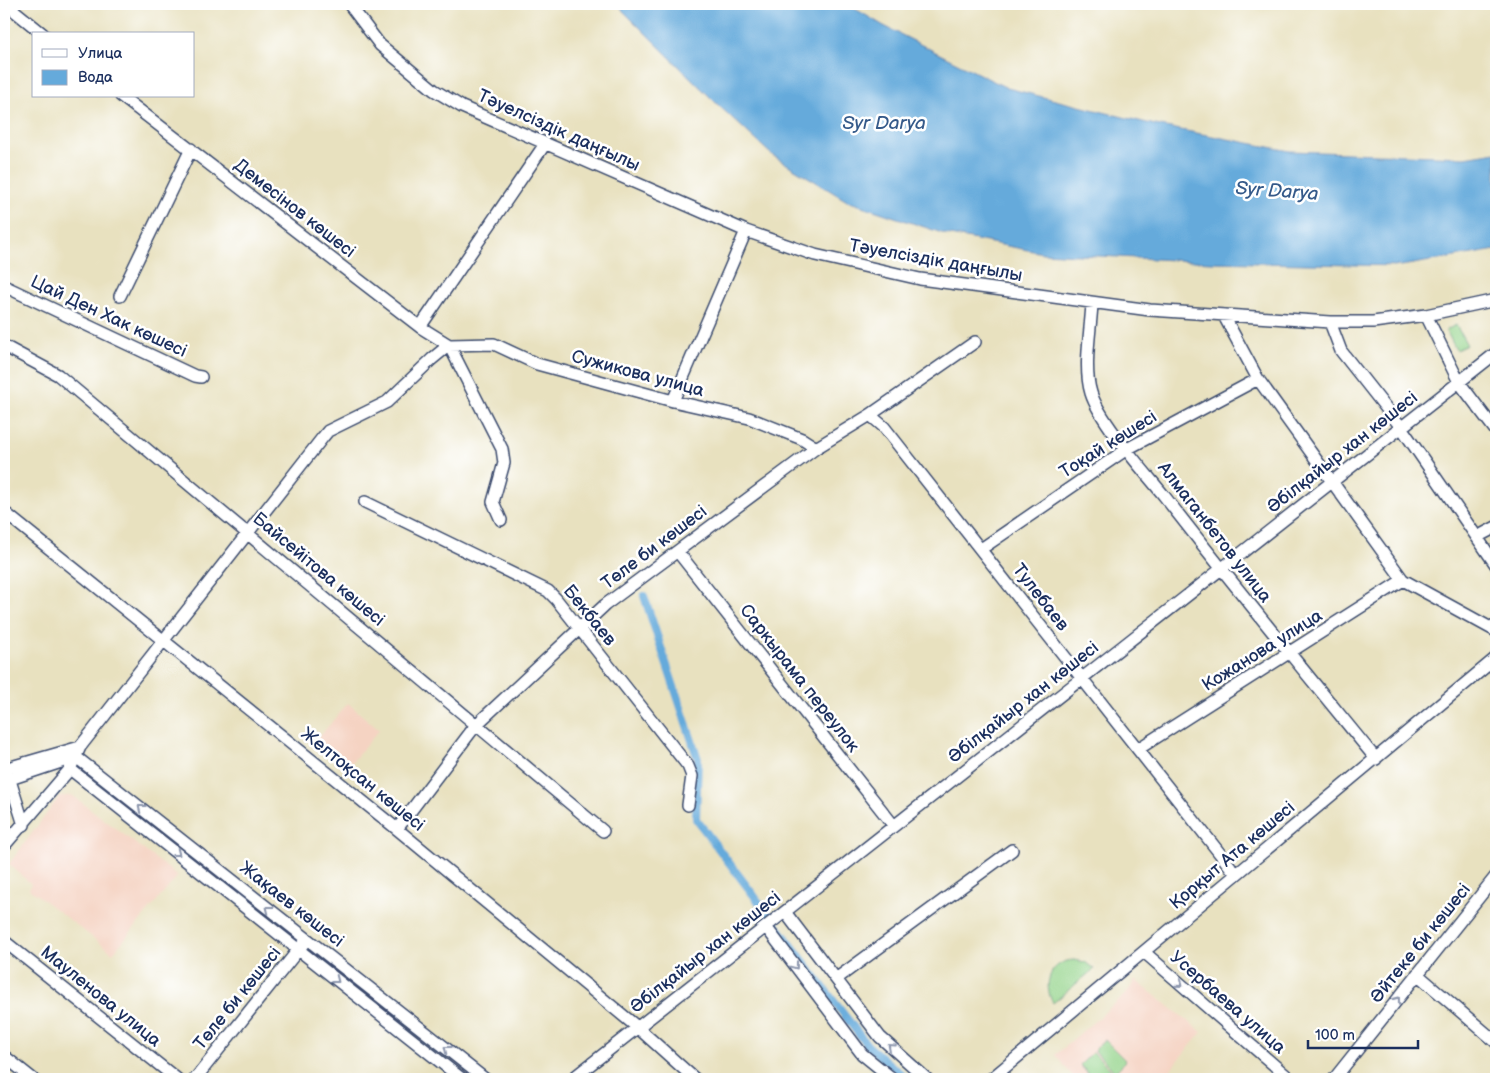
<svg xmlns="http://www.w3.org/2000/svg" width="1500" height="1083" font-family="'Balsamiq Sans',sans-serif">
  <rect width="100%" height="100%" fill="#fff"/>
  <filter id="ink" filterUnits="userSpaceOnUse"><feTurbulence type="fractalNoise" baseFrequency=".02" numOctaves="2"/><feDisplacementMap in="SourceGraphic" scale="10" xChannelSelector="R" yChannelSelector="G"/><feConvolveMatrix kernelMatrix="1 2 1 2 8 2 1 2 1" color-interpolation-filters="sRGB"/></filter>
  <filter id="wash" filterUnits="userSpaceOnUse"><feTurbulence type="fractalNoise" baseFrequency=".0096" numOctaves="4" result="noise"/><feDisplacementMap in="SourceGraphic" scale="20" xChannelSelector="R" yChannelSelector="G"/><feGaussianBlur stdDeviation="1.12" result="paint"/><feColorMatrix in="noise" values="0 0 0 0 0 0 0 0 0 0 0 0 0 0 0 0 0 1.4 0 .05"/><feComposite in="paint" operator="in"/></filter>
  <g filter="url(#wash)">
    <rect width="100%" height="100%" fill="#e8e1bf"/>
    <path fill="#f5d3c2" d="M 348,703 L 379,730 L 345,770 L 314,743 Z
      M 72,795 L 178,876 L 113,953 L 29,889 L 31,884 L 9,864 L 59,797 Z
      M 1135,980 L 1202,1032 L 1163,1079 L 1075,1079 L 1055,1055 L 1127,993 Z"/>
    <path fill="#94d48b" stroke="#588274" d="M 1456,325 L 1467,345 L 1456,350 L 1446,330 Z
      M 1074,960 L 1085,962 L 1094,969 L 1053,1003 C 1042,984 1050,961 1074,960 Z
      M 1105,1040 L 1126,1061 L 1115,1072 L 1094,1050 Z
      M 1093,1052 L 1120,1079 L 1093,1079 L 1080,1065 Z"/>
    <path fill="#65aadb" stroke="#406c9c" d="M 616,4 L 847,4 L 884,26 L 1007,88 L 1155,125 L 1290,151 L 1465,157 L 1496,152 L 1496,250 L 1401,266 L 1211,262 L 1043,253 L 945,234 L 847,201 L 772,155 L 715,102 Z"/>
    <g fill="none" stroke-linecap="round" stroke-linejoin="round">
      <path stroke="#65aadb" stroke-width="8" d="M 644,596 L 698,759 L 696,819 L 867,1045 L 907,1079"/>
    </g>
  </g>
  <g filter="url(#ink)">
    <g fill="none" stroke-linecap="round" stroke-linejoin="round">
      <defs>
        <path id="minor" d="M 6,4 L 43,34
          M 349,4 L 380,45 L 434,90 L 462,107 L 746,231 L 815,255 L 920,279 L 1150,310 L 1330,322 L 1373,322 L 1426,315 L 1496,300
          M 121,96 L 420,327 L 449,345
          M 4,286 L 195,376 L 201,377
          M 120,296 L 191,149
          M 1092,303 C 1091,329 1083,368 1091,393 C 1100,422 1145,472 1165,497 C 1234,586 1305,672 1376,759
          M 1426,315 L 1459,382 L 1496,431
          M 1224,316 L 1258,379 L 1403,580 L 1496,631
          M 1330,322 L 1341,351 L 1401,427 L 1496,565
          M 420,327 L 545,144
          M 449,345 L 494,344 L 537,364 L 673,401 L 749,418 L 802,439 L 816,448
          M 449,345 L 502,449 L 504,463 L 493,502 L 501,520
          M 4,346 L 58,375 L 603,831
          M 673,401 L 746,231
          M 870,415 L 884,427 L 1236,874
          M 365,502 L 548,591 L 556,599 L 688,766 L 692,776 L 688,805
          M 4,512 L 397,829 L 637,1027 L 695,1079
          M 1477,537 L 1496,527
          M 981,549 L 1127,449 L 1258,379
          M 678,552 L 894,826
          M 1138,749 L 1403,580
          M 76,757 L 485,1079
          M 4,769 L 80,747
          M 70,769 L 462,1079
          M 8,774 L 24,825
          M 4,781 L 76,757
          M 397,829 L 476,725 L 605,605 L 816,448 L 870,415 L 975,342
          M 4,846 L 70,769 L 80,747 L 323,437 L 328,431 L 387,402 L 432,359 L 449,345
          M 785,912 L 880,1037 L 927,1079
          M 766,927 L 862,1054 L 893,1079
          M 4,941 L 177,1079
          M 1144,952 L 1290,1079
          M 1417,974 L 1496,1042
          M 836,979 L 1012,850
          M 4,1056 L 33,1079
          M 195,1079 L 303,944
          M 572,1079 L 1496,353
          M 991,1079 L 1496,658
          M 1334,1079 L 1496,876"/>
      </defs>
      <use href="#minor" stroke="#3a4a6d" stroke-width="14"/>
      <use href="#minor" stroke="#fff" stroke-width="11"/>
    </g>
    <defs><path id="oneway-chevron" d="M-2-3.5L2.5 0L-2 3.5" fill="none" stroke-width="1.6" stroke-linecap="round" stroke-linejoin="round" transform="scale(1.25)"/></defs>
    <g stroke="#8d97ae">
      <use href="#oneway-chevron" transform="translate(141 808) rotate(-142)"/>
      <use href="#oneway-chevron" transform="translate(177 853) rotate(38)"/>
      <use href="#oneway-chevron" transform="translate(269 909) rotate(-142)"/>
      <use href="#oneway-chevron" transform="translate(795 966) rotate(53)"/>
      <use href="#oneway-chevron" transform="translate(336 980) rotate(38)"/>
      <use href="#oneway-chevron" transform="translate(1180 984) rotate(41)"/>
      <use href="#oneway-chevron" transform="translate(1397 1000) rotate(-52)"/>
      <use href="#oneway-chevron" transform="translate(891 1047) rotate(-138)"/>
      <use href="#oneway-chevron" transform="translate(447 1049) rotate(-142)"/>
    </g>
  </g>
  <g text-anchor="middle" stroke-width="5" stroke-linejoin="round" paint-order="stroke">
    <g font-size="18" fill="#1b2f5e" stroke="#fff">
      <text transform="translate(559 130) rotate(24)" y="6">Тәуелсіздік даңғылы</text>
      <text transform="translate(295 208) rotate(38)" y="6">Демесінов көшесі</text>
      <text transform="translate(936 260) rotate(10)" y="6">Тәуелсіздік даңғылы</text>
      <text transform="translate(109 316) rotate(25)" y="6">Цай Ден Хак көшесі</text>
      <text transform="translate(638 373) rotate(15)" y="6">Сужикова улица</text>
      <text transform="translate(1108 444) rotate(-32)" y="6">Тоқай көшесі</text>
      <text transform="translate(1342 452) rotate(-38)" y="6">Әбілқайыр хан көшесі</text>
      <text transform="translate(1215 532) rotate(52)" y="6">Алмаганбетов улица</text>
      <text transform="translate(654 547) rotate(-37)" y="6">Төле би көшесі</text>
      <text transform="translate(319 569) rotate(40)" y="6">Байсейітова көшесі</text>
      <text transform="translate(1041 597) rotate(52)" y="6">Тулебаев</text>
      <text transform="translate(590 615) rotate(51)" y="6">Бекбаев</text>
      <text transform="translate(1262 650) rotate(-32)" y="6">Кожанова улица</text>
      <text transform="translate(800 678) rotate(52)" y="6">Саркырама переулок</text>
      <text transform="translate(1023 702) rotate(-38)" y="6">Әбілқайыр хан көшесі</text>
      <text transform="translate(363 779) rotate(39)" y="6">Желтоқсан көшесі</text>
      <text transform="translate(1232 855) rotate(-40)" y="6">Қорқыт Ата көшесі</text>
      <text transform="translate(292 904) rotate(38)" y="6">Жақаев көшесі</text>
      <text transform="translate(1420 943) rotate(-51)" y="6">Әйтеке би көшесі</text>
      <text transform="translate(705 952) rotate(-38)" y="6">Әбілқайыр хан көшесі</text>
      <text transform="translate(101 996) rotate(39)" y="6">Мауленова улица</text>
      <text transform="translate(237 998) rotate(-51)" y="6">Төле би көшесі</text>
      <text transform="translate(1228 1002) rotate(41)" y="6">Усербаева улица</text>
    </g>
    <g font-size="19" font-style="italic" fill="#355a8a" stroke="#fff">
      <text x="884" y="129">Syr Darya</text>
      <text transform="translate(1277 190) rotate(4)" y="7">Syr Darya</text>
    </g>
  </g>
  <rect width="1500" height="1083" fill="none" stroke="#fff" stroke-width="20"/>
  <rect x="32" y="32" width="162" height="65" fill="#ffffff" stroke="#a4acbf"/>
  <rect x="42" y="49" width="25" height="8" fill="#ffffff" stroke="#a4acbf"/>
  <text x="78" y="58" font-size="15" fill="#1b2f5e">Улица</text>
  <rect x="42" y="70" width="25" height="15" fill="#65aadb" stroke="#a4acbf"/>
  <text x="78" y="82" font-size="15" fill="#1b2f5e">Вода</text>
  <path d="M1308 1040v8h110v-8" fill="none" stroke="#1b2f5e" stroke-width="2.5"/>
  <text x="1315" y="1040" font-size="15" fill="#1b2f5e" stroke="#ffffff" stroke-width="4" paint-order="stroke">100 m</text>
</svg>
